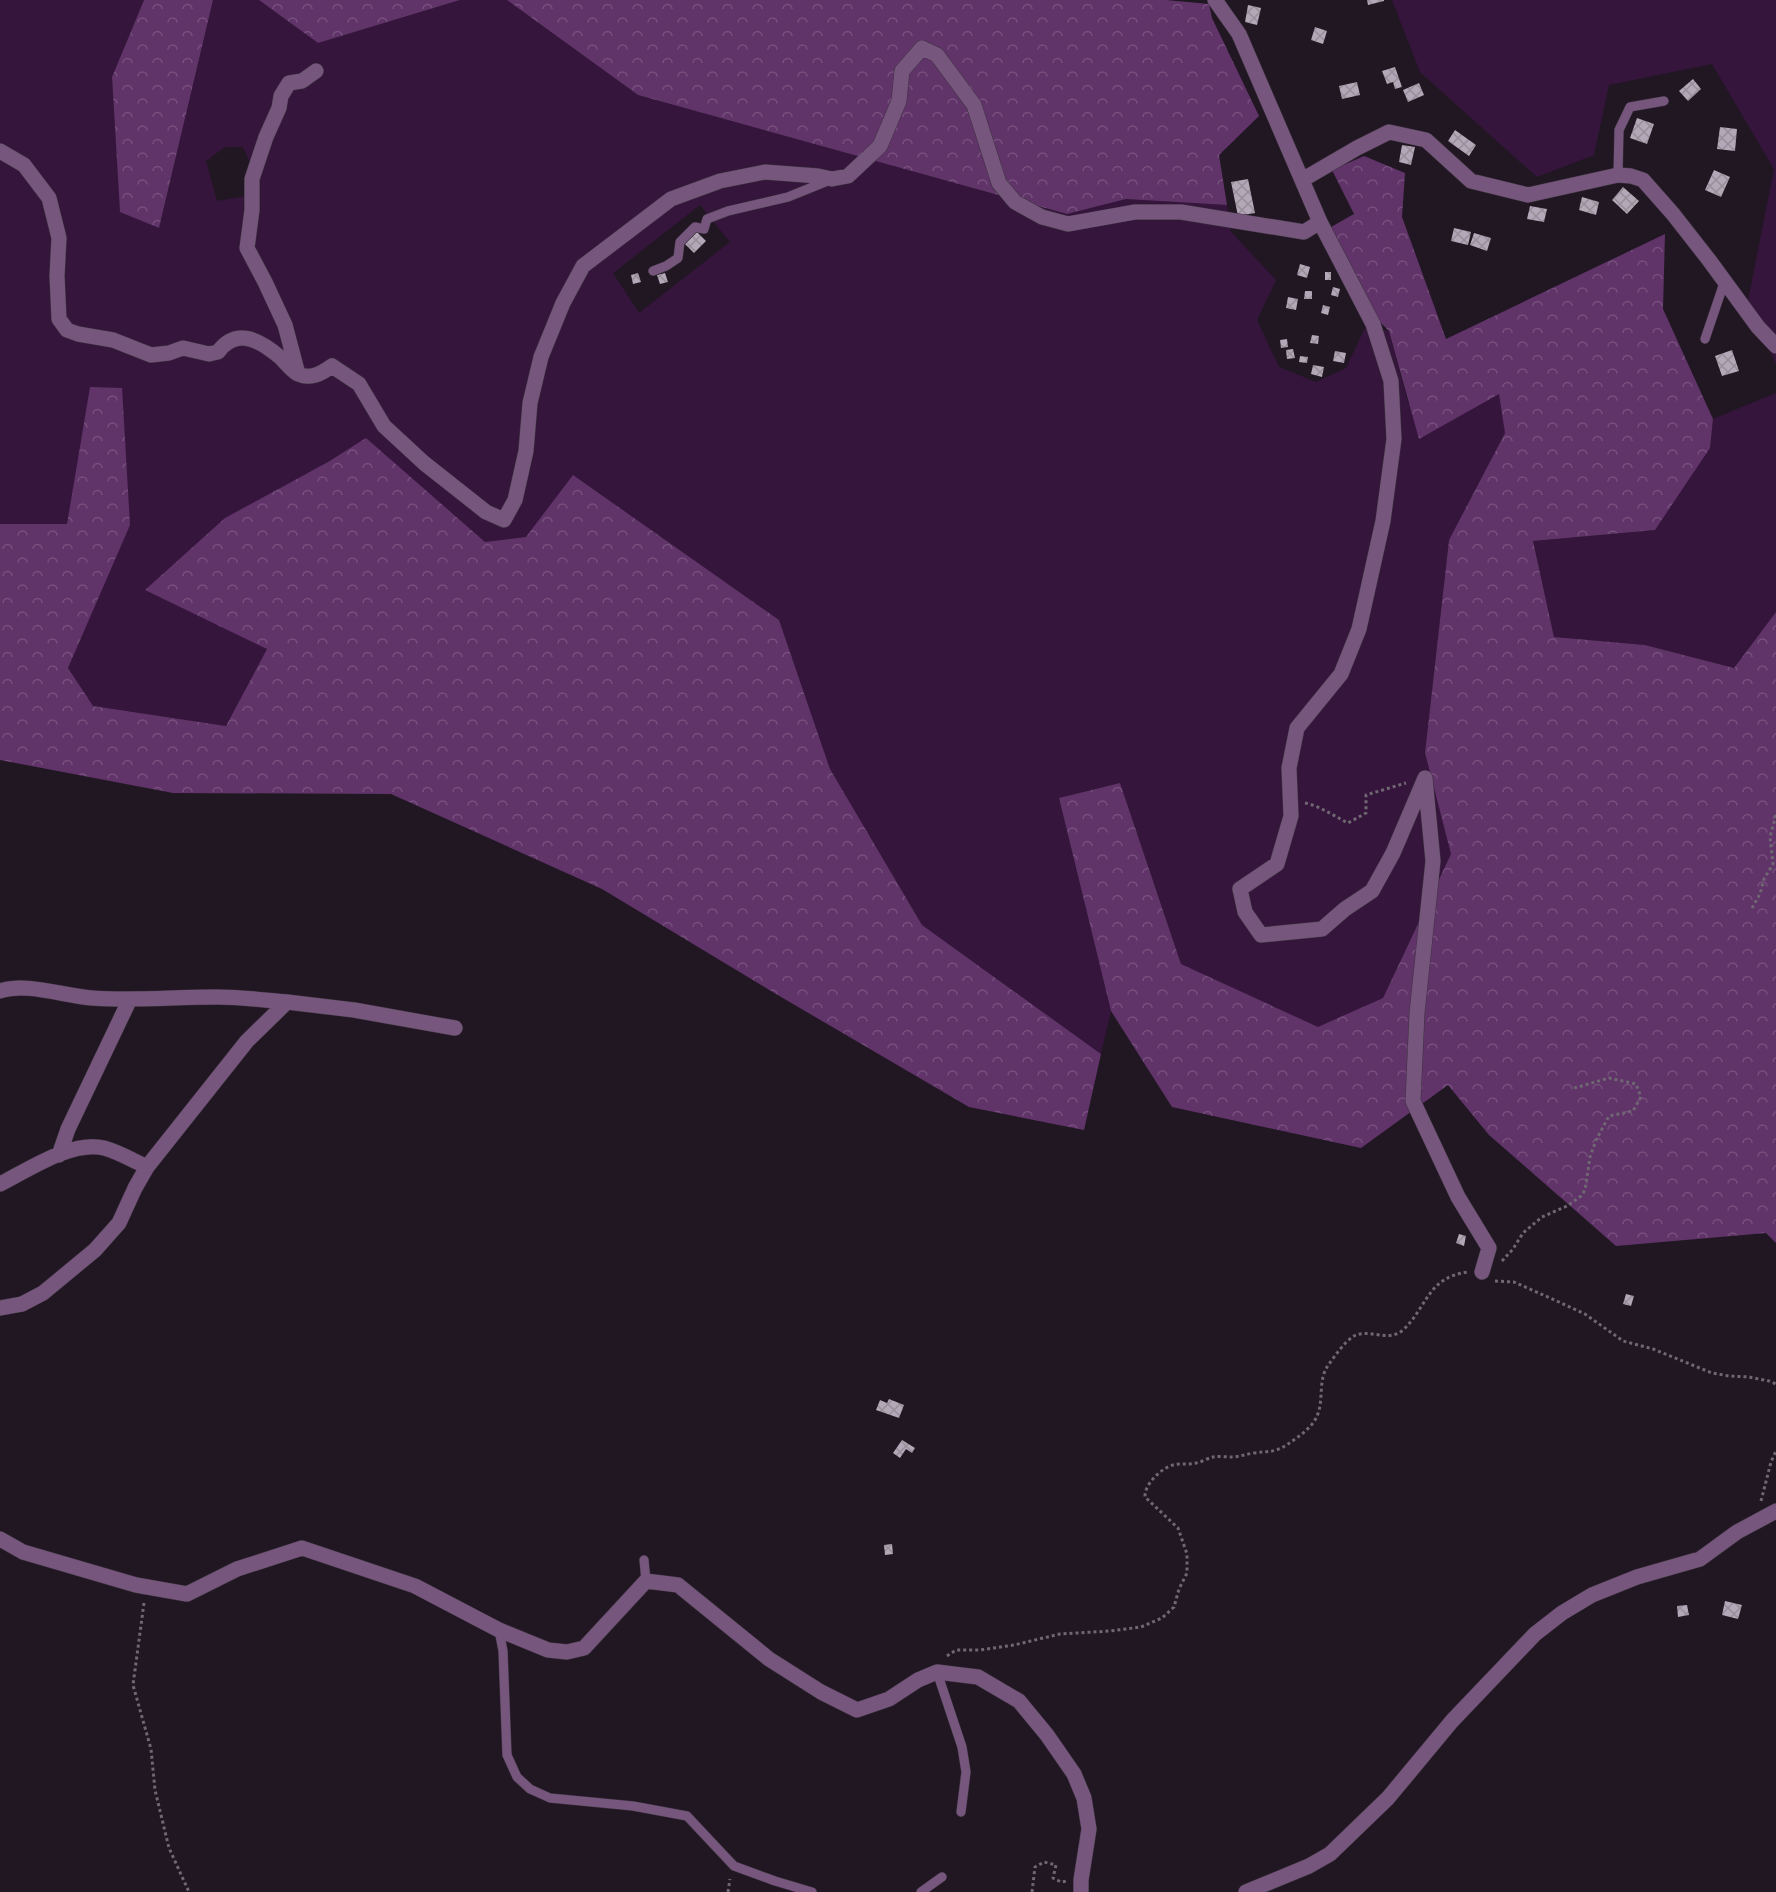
<svg xmlns="http://www.w3.org/2000/svg" width="1776" height="1892" font-family="'Archivo Narrow',sans-serif">
  <defs>
    <pattern id="forest-crowns" width="20" height="18" patternUnits="userSpaceOnUse" patternTransform="scale(1.5)"><rect width="20" height="18" fill="#603369"/><path d="M2 6a3 3 0 1 1 6 0M12 15a3 3 0 1 1 6 0" fill="none" stroke="#77507e"/></pattern>
    <pattern id="building-cross-hatch" width="8" height="8" patternUnits="userSpaceOnUse" patternTransform="scale(1.5)"><rect width="8" height="8" fill="#b4a7b7"/><path d="M0 0l8 8M0 8l8-8" fill="none" stroke="#988e9a"/></pattern>
  </defs>
  <rect width="100%" height="100%" fill="#211723"/>
  <path fill="#36153d" fill-rule="evenodd" d="M 0,0 L 144,0 L 112,77 L 120,211 L 159,228 L 213,0 L 259,0 L 318,43 L 460,0 L 507,0 L 638,95 L 1067,214 L 1126,199 L 1227,205 L 1231,232 L 1276,280 L 1257,320 L 1279,367 L 1316,382 L 1346,368 L 1366,326 L 1389,331 L 1408,403 L 1500,394 L 1505,433 L 1449,540 L 1425,753 L 1451,854 L 1383,998 L 1319,1028 L 1181,964 L 1120,783 L 1059,798 L 1111,1011 L 1101,1054 L 922,925 L 830,769 L 779,620 L 574,476 L 526,538 L 485,542 L 366,439 L 328,462 L 268,649 L 226,726 L 93,706 L 68,668 L 129,525 L 90,388 L 67,525 L 0,524 ZM 225,147 L 243,147 L 258,180 L 247,196 L 217,201 L 206,161 ZM 700,205 L 730,242 L 639,313 L 613,273 Z
    M 1392,0 L 1776,0 L 1776,364 L 1748,301 L 1774,169 L 1712,64 L 1609,85 L 1594,155 L 1537,177 L 1420,72 Z
    M 1776,393 L 1776,612 L 1734,668 L 1645,645 L 1554,637 L 1533,541 L 1655,530 L 1710,448 L 1713,419 Z"/>
  <path fill="url(#forest-crowns)" d="M 144,0 L 213,0 L 159,228 L 120,212 L 112,77 Z
    M 259,0 L 460,0 L 318,43 Z
    M 507,0 L 1166,0 L 1209,4 L 1212,18 L 1259,116 L 1219,155 L 1227,205 L 1126,199 L 1067,214 L 638,95 Z
    M 1364,156 L 1405,173 L 1402,217 L 1446,339 L 1665,234 L 1663,309 L 1713,419 L 1710,448 L 1655,530 L 1533,541 L 1554,637 L 1645,645 L 1734,668 L 1776,612 L 1776,1243 L 1766,1233 L 1616,1246 L 1489,1135 L 1448,1085 L 1361,1148 L 1172,1107 L 1111,1011 L 1059,798 L 1120,783 L 1181,964 L 1318,1027 L 1383,998 L 1451,854 L 1425,753 L 1449,540 L 1505,433 L 1499,394 L 1419,439 L 1389,331 L 1379,321 L 1331,227 L 1354,214 L 1332,170 Z
    M 90,387 L 122,388 L 130,525 L 68,668 L 93,706 L 226,726 L 267,649 L 145,590 L 225,518 L 328,462 L 366,438 L 485,542 L 526,537 L 573,475 L 779,620 L 830,769 L 922,925 L 1101,1054 L 1084,1130 L 969,1107 L 776,994 L 602,889 L 391,794 L 173,793 L 0,760 L 0,524 L 67,524 Z"/>
  <path fill="url(#building-cross-hatch)" d="M 1367,0 L 1384,0 L 1384,1 L 1368,5 Z
    M 1248,5 L 1261,8 L 1257,25 L 1245,22 Z
    M 1315,27 L 1327,31 L 1323,44 L 1311,40 Z
    M 1395,67 L 1402,87 L 1395,89 L 1393,82 L 1387,84 L 1382,71 Z
    M 1693,79 L 1701,89 L 1688,101 L 1679,91 Z
    M 1357,82 L 1360,95 L 1342,99 L 1339,86 Z
    M 1419,83 L 1424,95 L 1408,102 L 1403,90 Z
    M 1637,118 L 1654,124 L 1647,144 L 1630,138 Z
    M 1720,127 L 1737,129 L 1735,151 L 1717,149 Z
    M 1455,130 L 1476,145 L 1469,156 L 1448,141 Z
    M 1402,145 L 1415,147 L 1411,165 L 1399,162 Z
    M 1714,170 L 1730,177 L 1721,197 L 1705,190 Z
    M 1248,179 L 1255,213 L 1238,216 L 1231,182 Z
    M 1623,187 L 1639,201 L 1627,214 L 1612,200 Z
    M 1582,197 L 1599,202 L 1596,215 L 1579,210 Z
    M 1530,206 L 1547,209 L 1544,222 L 1527,219 Z
    M 1454,228 L 1471,232 L 1468,245 L 1451,241 Z
    M 697,232 L 706,241 L 694,253 L 685,244 Z
    M 1474,233 L 1491,238 L 1487,251 L 1470,245 Z
    M 1300,264 L 1310,267 L 1307,278 L 1297,275 Z
    M 1325,272 L 1331,272 L 1331,280 L 1325,280 Z
    M 638,273 L 641,282 L 633,284 L 631,275 Z
    M 665,273 L 668,282 L 660,284 L 657,275 Z
    M 1333,287 L 1340,289 L 1338,297 L 1331,295 Z
    M 1305,291 L 1312,291 L 1312,299 L 1304,299 Z
    M 1288,297 L 1298,299 L 1296,310 L 1286,308 Z
    M 1323,305 L 1330,307 L 1328,315 L 1321,313 Z
    M 1312,335 L 1319,336 L 1318,344 L 1310,343 Z
    M 1287,339 L 1288,347 L 1281,348 L 1280,340 Z
    M 1293,349 L 1295,358 L 1287,359 L 1286,350 Z
    M 1732,350 L 1739,371 L 1722,376 L 1715,356 Z
    M 1335,351 L 1346,353 L 1344,363 L 1333,361 Z
    M 1300,356 L 1308,357 L 1307,363 L 1299,362 Z
    M 1313,365 L 1324,367 L 1322,377 L 1311,374 Z
    M 1459,1234 L 1466,1236 L 1464,1246 L 1456,1243 Z
    M 1626,1294 L 1634,1296 L 1631,1306 L 1623,1304 Z
    M 889,1399 L 904,1405 L 899,1418 L 876,1410 L 880,1400 L 887,1403 Z
    M 902,1440 L 915,1448 L 912,1453 L 906,1449 L 900,1458 L 893,1453 Z
    M 892,1544 L 893,1554 L 885,1555 L 884,1545 Z
    M 1725,1601 L 1742,1605 L 1738,1619 L 1722,1615 Z
    M 1687,1605 L 1689,1615 L 1678,1617 L 1677,1606 Z"/>
  <g fill="none" stroke-linecap="round" stroke-linejoin="round">
    <defs>
      <path id="lane" d="M 1618,175 L 1619,130 L 1630,107 L 1664,101
        M 653,271 L 666,266 L 678,258 L 680,242 L 695,227 L 704,229 L 707,219 L 728,211 L 788,197 L 830,180
        M 1705,339 L 1724,283
        M 644,1560 L 646,1581
        M 499,1630 L 503,1651 L 507,1755 L 517,1777 L 530,1789 L 550,1798 L 633,1806 L 687,1816 L 734,1866 L 775,1881 L 812,1892
        M 937,1672 L 962,1747 L 966,1772 L 961,1812
        M 921,1892 L 942,1877"/>
      <path id="street" d="M 1215,0 L 1239,34 L 1320,222 L 1373,324 L 1391,381 L 1394,439 L 1383,521 L 1359,629 L 1341,674 L 1297,728 L 1289,768 L 1291,816 L 1277,864 L 1240,889 L 1245,912 L 1261,935 L 1322,929 L 1345,909 L 1372,891 L 1393,853 L 1425,778 L 1433,861 L 1417,1013 L 1413,1101 L 1458,1197 L 1489,1248 L 1482,1272
        M 0,151 L 24,165 L 49,198 L 59,238 L 57,276 L 59,319 L 67,330 L 78,334 L 113,340 L 151,355 L 169,353 L 183,348 L 209,354 L 218,352 C 237,326 261,341 281,358 C 286,363 292,371 298,374 C 311,380 322,373 332,366 L 359,384 L 384,426 L 424,463 L 486,512 L 504,520 L 515,500 L 526,451 L 530,403 L 541,357 L 563,303 L 583,266 L 671,199 L 720,181 L 765,172 L 818,176 L 832,179 L 848,176 L 880,146 L 899,101 L 902,71 L 922,48 L 937,55 L 974,105 L 999,183 L 1015,202 L 1042,217 L 1068,224 L 1135,212 L 1181,212 L 1304,232 L 1320,222
        M 1302,180 L 1357,148 L 1389,132 L 1426,140 L 1471,181 L 1528,195 L 1618,175 L 1631,176 L 1643,180 L 1673,214 L 1709,260 L 1758,327 L 1776,346
        M 298,374 L 285,325 L 265,282 L 247,248 L 252,210 L 252,179 L 266,137 L 279,108 L 281,96 L 289,83 L 302,81 L 316,71
        M 0,991 C 26,982 64,996 92,998 C 134,1001 175,997 217,997 C 240,997 264,1000 287,1002
        M 59,1155 L 68,1129 L 130,999
        M 0,1184 C 28,1170 72,1140 104,1148 C 119,1152 134,1161 147,1167 L 247,1041 L 287,1002 L 354,1010 L 455,1028
        M 0,1308 L 22,1304 L 43,1293 L 95,1250 L 119,1223 L 135,1188 L 147,1167
        M 0,1539 L 23,1552 L 136,1585 L 187,1594 L 237,1569 L 302,1548 L 415,1586 L 499,1630 L 548,1650 L 567,1652 L 584,1648 L 646,1581 L 678,1585 L 769,1659 L 821,1692 L 857,1710 L 889,1699 L 918,1680 L 937,1672 L 978,1677 L 1019,1701 L 1047,1735 L 1074,1774 L 1084,1798 L 1089,1829 L 1081,1880 L 1081,1892
        M 1246,1892 L 1309,1866 L 1330,1854 L 1388,1798 L 1452,1721 L 1535,1634 L 1562,1613 L 1592,1595 L 1637,1577 L 1700,1559 L 1737,1532 L 1776,1511"/>
    </defs>
    <use href="#lane" stroke="#3c333e" stroke-width="10"/>
    <use href="#street" stroke="#3c333e" stroke-width="16"/>
    <path stroke="#6f6771" stroke-width="3" stroke-dasharray="3 3" stroke-linecap="butt" d="M 1305,803 C 1320,806 1334,816 1348,823 L 1366,813 L 1366,795 L 1406,783
      M 1752,908 L 1760,894 L 1764,879 L 1773,864 L 1770,837 L 1776,815
      M 1502,1261 L 1513,1249 L 1523,1233 L 1542,1217 L 1567,1206 L 1581,1196 L 1585,1190 L 1590,1157 L 1596,1140 L 1609,1116 L 1633,1111 L 1641,1097 L 1636,1084 L 1609,1078 L 1571,1089
      M 1495,1281 L 1514,1282 L 1559,1302 L 1585,1314 L 1623,1341 L 1653,1349 L 1712,1373 L 1729,1376 L 1749,1377 L 1769,1381 L 1776,1384
      M 1761,1501 L 1771,1462 L 1776,1451
      M 144,1603 L 133,1685 L 151,1749 L 155,1790 L 169,1848 L 189,1892
      M 947,1656 L 956,1650 L 980,1650 L 1014,1645 L 1060,1634 L 1110,1631 L 1141,1627 L 1162,1618 L 1174,1607 L 1179,1589 L 1187,1573 L 1187,1554 L 1178,1528 L 1145,1497 C 1144,1485 1161,1468 1173,1465 C 1181,1463 1189,1465 1196,1463 C 1202,1462 1208,1458 1213,1457 C 1219,1456 1226,1457 1232,1457 C 1239,1457 1246,1454 1254,1453 C 1268,1451 1275,1453 1288,1444 C 1298,1437 1312,1428 1317,1416 C 1324,1400 1318,1382 1327,1367 C 1334,1357 1344,1342 1354,1336 C 1370,1328 1388,1343 1403,1330 C 1427,1308 1427,1277 1468,1272
      M 728,1892 L 730,1879
      M 1032,1892 L 1035,1867 L 1044,1862 L 1056,1865 L 1053,1878 L 1061,1882 L 1067,1881"/>
    <use href="#lane" stroke="#76567d" stroke-width="9"/>
    <use href="#street" stroke="#76567d" stroke-width="15"/>
  </g>
</svg>
